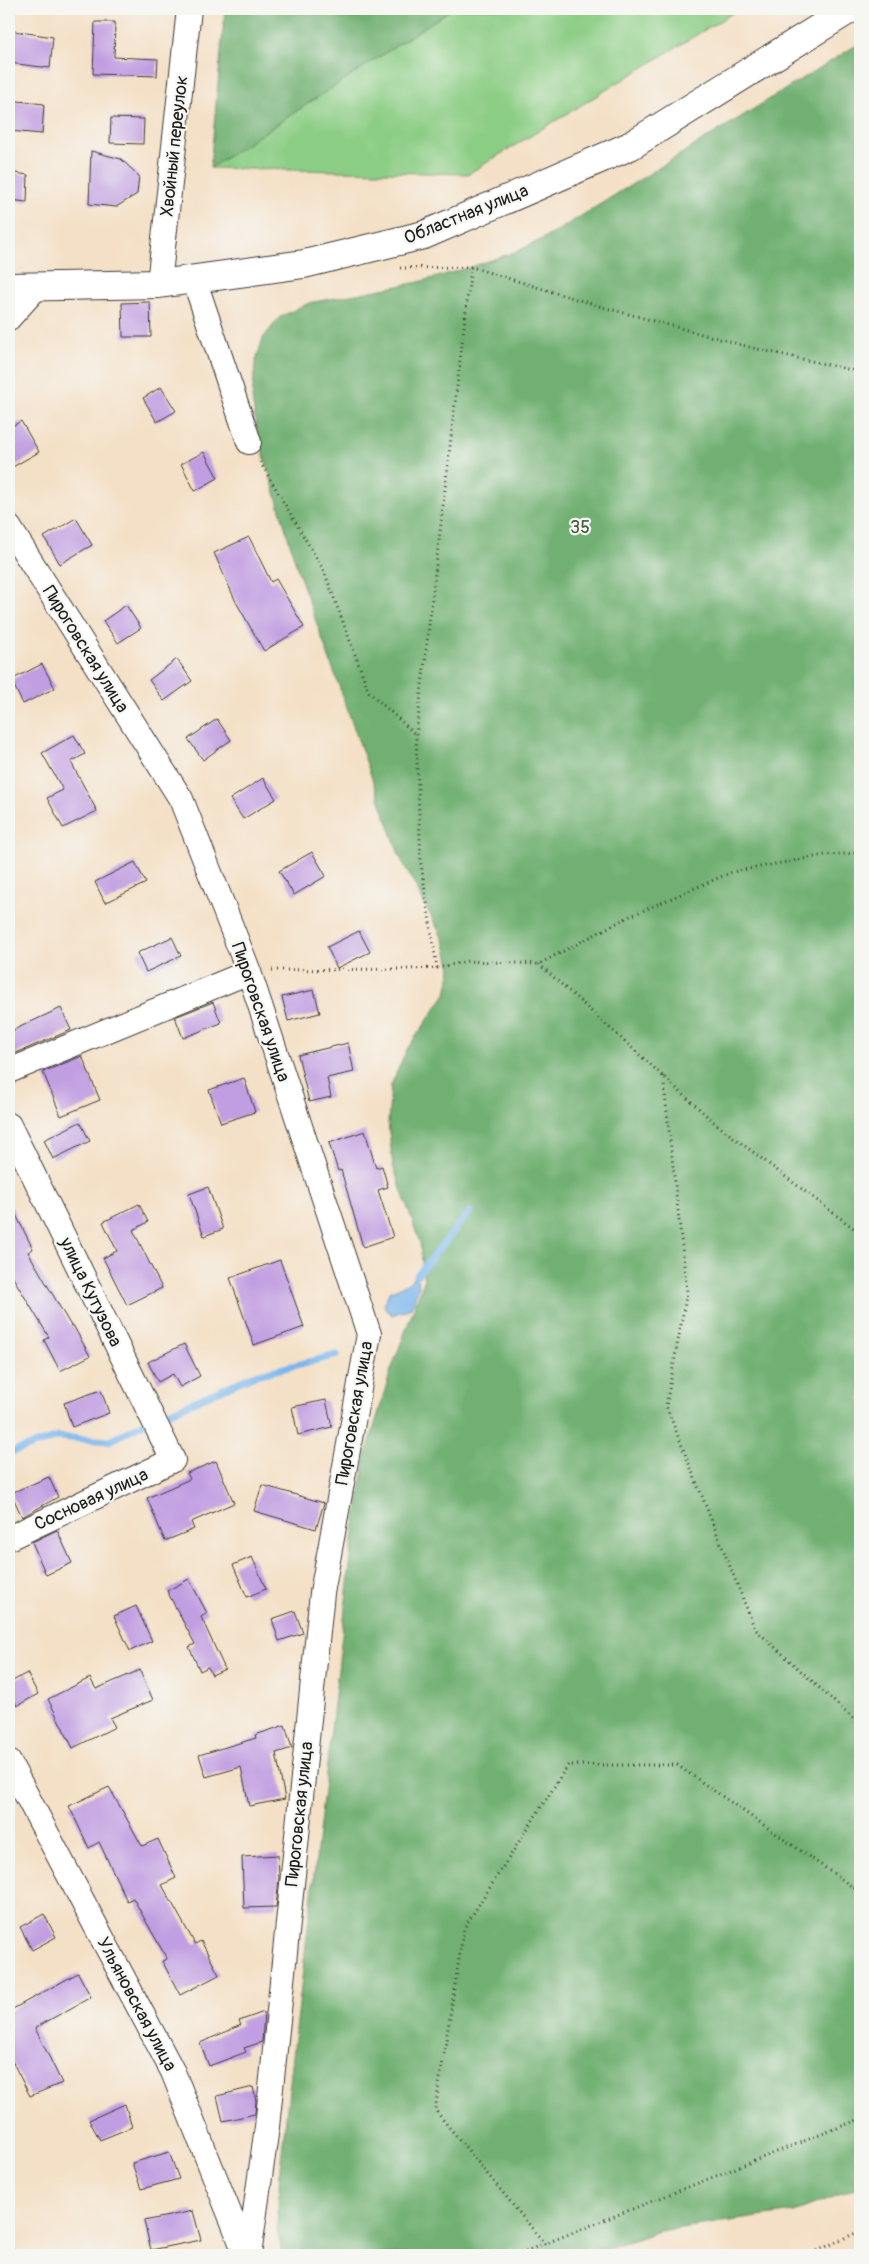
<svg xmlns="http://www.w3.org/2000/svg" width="869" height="2264" font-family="Pangolin,sans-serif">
  <rect width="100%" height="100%" fill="#f6f6f2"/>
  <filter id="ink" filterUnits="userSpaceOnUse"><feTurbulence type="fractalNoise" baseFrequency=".02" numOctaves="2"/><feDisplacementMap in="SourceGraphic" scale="10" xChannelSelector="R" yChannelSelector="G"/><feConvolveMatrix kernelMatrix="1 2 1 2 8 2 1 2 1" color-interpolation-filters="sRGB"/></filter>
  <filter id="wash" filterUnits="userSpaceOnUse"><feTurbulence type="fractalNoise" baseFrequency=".0096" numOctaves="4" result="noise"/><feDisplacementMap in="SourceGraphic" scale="20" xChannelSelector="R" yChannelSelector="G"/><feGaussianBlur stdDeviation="1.12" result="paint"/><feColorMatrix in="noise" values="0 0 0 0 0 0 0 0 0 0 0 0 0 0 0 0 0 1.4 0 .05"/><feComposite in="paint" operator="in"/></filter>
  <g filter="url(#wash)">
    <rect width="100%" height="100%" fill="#f4e0c6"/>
    <path fill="#8ccd85" stroke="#547450" d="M 452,9 L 739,9 L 468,174 L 210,168 Z"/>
    <path fill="#71b072" stroke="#466647" d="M 225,9 L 452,9 L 210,168 Z
      M 860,43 L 860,2187 L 794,2212 L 659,2231 L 592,2255 L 283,2255 L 277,2229 L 280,2168 L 354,1532 L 366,1455 L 391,1370 L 424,1281 L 420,1243 L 393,1166 L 388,1123 L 391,1085 L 407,1049 L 446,994 L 451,968 L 444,941 L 400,857 L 298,571 L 258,435 L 252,399 L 255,364 L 263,338 L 280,317 L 309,303 L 419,282 L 471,267 L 518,251 L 552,234 Z"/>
    <path fill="#7ab6ec" stroke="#4b6984" d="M 417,1275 L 419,1286 L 411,1308 L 392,1315 L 384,1306 L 389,1292 L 407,1284 Z"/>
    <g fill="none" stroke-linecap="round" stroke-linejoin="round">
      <path stroke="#7ab6ec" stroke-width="7" d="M 417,1275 L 470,1212
        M 168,1413 L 255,1375 L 337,1355
        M 9,1453 L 58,1437 L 109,1441 L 144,1423"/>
    </g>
    <g id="blocks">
      <path fill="#c19de1" d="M 95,22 L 115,22 L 114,57 L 158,59 L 157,76 L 93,74 Z
        M 14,31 L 53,37 L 50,68 L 9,63 Z
        M 9,100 L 44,104 L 42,134 L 9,131 Z
        M 111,118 L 144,119 L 143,144 L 110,143 Z
        M 91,151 L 121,159 L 139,176 L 137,194 L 116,207 L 89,204 Z
        M 9,172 L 28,175 L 27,202 L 9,200 Z
        M 150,302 L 151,337 L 123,337 L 122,303 Z
        M 161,387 L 176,411 L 157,422 L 143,398 Z
        M 21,421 L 39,452 L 9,469 L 9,428 Z
        M 204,452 L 218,478 L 195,491 L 181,464 Z
        M 76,518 L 92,545 L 60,564 L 44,537 Z
        M 249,537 L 271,582 L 276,579 L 304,627 L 264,651 L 236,602 L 214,553 Z
        M 126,605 L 141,628 L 118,643 L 103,621 Z
        M 177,659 L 192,681 L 164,701 L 149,680 Z
        M 42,664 L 55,688 L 23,704 L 11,680 Z
        M 217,719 L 231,740 L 203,760 L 188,739 Z
        M 74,735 L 85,754 L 71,762 L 97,811 L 63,828 L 47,798 L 63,790 L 42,753 Z
        M 263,778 L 276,799 L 243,819 L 230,799 Z
        M 312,852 L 326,876 L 294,895 L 279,871 Z
        M 135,862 L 146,883 L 105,903 L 95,882 Z
        M 359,931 L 370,952 L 337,968 L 327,947 Z
        M 172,937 L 181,956 L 146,972 L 137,953 Z
        M 314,990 L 320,1013 L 288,1021 L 282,997 Z
        M 213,1002 L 221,1023 L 183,1038 L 175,1017 Z
        M 61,1008 L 71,1030 L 9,1056 L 9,1032 Z
        M 348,1043 L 354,1072 L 327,1078 L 331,1097 L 309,1102 L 298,1055 Z
        M 82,1056 L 100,1100 L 61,1116 L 43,1072 Z
        M 244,1078 L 255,1112 L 221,1123 L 209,1090 Z
        M 80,1122 L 90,1141 L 53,1159 L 44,1140 Z
        M 365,1131 L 376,1168 L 382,1166 L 388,1187 L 378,1190 L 393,1237 L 363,1247 L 341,1170 L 338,1171 L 329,1143 Z
        M 208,1187 L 223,1229 L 204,1236 L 189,1194 Z
        M 9,1201 L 33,1249 L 28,1252 L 71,1326 L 73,1325 L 90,1356 L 60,1371 L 44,1340 L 49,1337 L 9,1271 Z
        M 139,1204 L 148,1222 L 133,1230 L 162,1288 L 127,1305 L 103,1258 L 117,1251 L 103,1222 Z
        M 280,1260 L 304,1327 L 254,1345 L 230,1278 Z
        M 184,1344 L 200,1376 L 180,1387 L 173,1374 L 158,1382 L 148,1362 Z
        M 101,1390 L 109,1413 L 72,1427 L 64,1403 Z
        M 326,1400 L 332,1427 L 298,1435 L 292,1407 Z
        M 216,1461 L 234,1503 L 191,1522 L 194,1529 L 165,1541 L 147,1498 L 190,1479 L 187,1473 Z
        M 49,1477 L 58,1497 L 22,1517 L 11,1493 Z
        M 262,1485 L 324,1503 L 316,1529 L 254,1511 Z
        M 57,1530 L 72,1563 L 46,1575 L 32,1542 Z
        M 252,1557 L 266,1589 L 247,1597 L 233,1565 Z
        M 189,1579 L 207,1613 L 201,1617 L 225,1669 L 212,1675 L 208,1667 L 200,1671 L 189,1647 L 195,1644 L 167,1591 Z
        M 136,1606 L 152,1641 L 130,1651 L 114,1616 Z
        M 295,1611 L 303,1633 L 279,1641 L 272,1619 Z
        M 140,1670 L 153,1700 L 110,1718 L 115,1727 L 73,1748 L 48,1699 L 90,1678 L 96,1689 Z
        M 27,1673 L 38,1694 L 17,1706 L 9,1691 L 9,1683 Z
        M 285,1725 L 292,1748 L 276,1753 L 285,1799 L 249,1806 L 241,1767 L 206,1777 L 199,1755 L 256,1738 L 255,1735 Z
        M 109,1787 L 142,1846 L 158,1839 L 176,1878 L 162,1885 L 195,1944 L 201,1941 L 219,1975 L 180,1995 L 162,1961 L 167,1959 L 133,1898 L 127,1901 L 99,1842 L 89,1848 L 69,1806 Z
        M 278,1855 L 279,1878 L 276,1907 L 244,1908 L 242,1857 Z
        M 44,1914 L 56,1937 L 32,1950 L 20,1927 Z
        M 78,1973 L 91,1997 L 35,2028 L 62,2083 L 30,2096 L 9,2055 L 9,2011 Z
        M 264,2012 L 262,2042 L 244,2048 L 246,2052 L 209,2066 L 200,2043 L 241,2025 L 239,2021 Z
        M 253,2087 L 256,2101 L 255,2114 L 223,2121 L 217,2096 Z
        M 125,2104 L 132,2127 L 100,2140 L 89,2120 Z
        M 169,2152 L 179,2179 L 141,2189 L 132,2163 Z
        M 193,2211 L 201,2240 L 151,2250 L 144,2221 Z"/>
    </g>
  </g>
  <g filter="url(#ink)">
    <use href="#blocks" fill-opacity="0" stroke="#3c3936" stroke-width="1"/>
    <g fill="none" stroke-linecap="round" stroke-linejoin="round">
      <defs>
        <path id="minor" d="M 194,279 L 249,442
          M 159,284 L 189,9
          M 9,318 L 36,288
          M 9,527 L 181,799 L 249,972 L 369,1334 L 322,1593 L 267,2127 L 249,2255
          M 9,1071 L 249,972
          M 9,1125 L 173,1460 L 9,1538
          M 9,1762 L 173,2072 L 246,2255"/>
        <path id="major" d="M 9,287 L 159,284 L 304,264 L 424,235 L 630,146 L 850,9"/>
      </defs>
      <use href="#minor" stroke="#3c3936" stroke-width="26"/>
      <use href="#major" stroke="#3c3936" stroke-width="30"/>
      <path stroke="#3c3936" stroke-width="3" stroke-dasharray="1 4" stroke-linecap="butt" d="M 400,268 L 471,267 L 599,306 L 753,348 L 860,372
        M 260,462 L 324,571 L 369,692 L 416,735
        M 539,964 L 716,1124 L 860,1233
        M 437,968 L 421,864 L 416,736 L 471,267
        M 272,970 L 407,969 L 437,968 L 468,961 L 539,964 L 628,917 L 732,872 L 825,855 L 860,853
        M 663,1076 L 687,1292 L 666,1406 L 755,1629 L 860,1725
        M 545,2244 L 435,2110 L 464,1928 L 568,1765 L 677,1765 L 860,1892
        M 516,2255 L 860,2119
        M 808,2255 L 860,2231"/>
      <use href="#minor" stroke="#fff" stroke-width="24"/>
      <use href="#major" stroke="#fff" stroke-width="28"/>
    </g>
  </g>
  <g text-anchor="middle" stroke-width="4.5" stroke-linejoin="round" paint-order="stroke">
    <g font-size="18" fill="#1c1c1c" stroke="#f6f6f2">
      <text transform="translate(174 146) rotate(-84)" y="6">Хвойный переулок</text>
      <text transform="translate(466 214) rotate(-22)" y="6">Областная улица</text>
      <text transform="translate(86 649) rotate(58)" y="6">Пироговская улица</text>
      <text transform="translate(261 1012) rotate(71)" y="6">Пироговская улица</text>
      <text transform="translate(91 1292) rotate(64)" y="6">улица Кутузова</text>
      <text transform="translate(354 1413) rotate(-80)" y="6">Пироговская улица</text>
      <text transform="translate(91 1499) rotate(-25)" y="6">Сосновая улица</text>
      <text transform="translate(299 1814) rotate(-84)" y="6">Пироговская улица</text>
      <text transform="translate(137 2004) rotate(62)" y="6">Ульяновская улица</text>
    </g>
    <g font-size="18" fill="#435a41" stroke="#f6f6f2">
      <text x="580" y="533">35</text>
    </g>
  </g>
  <rect width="869" height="2264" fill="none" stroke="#f6f6f2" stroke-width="30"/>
</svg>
